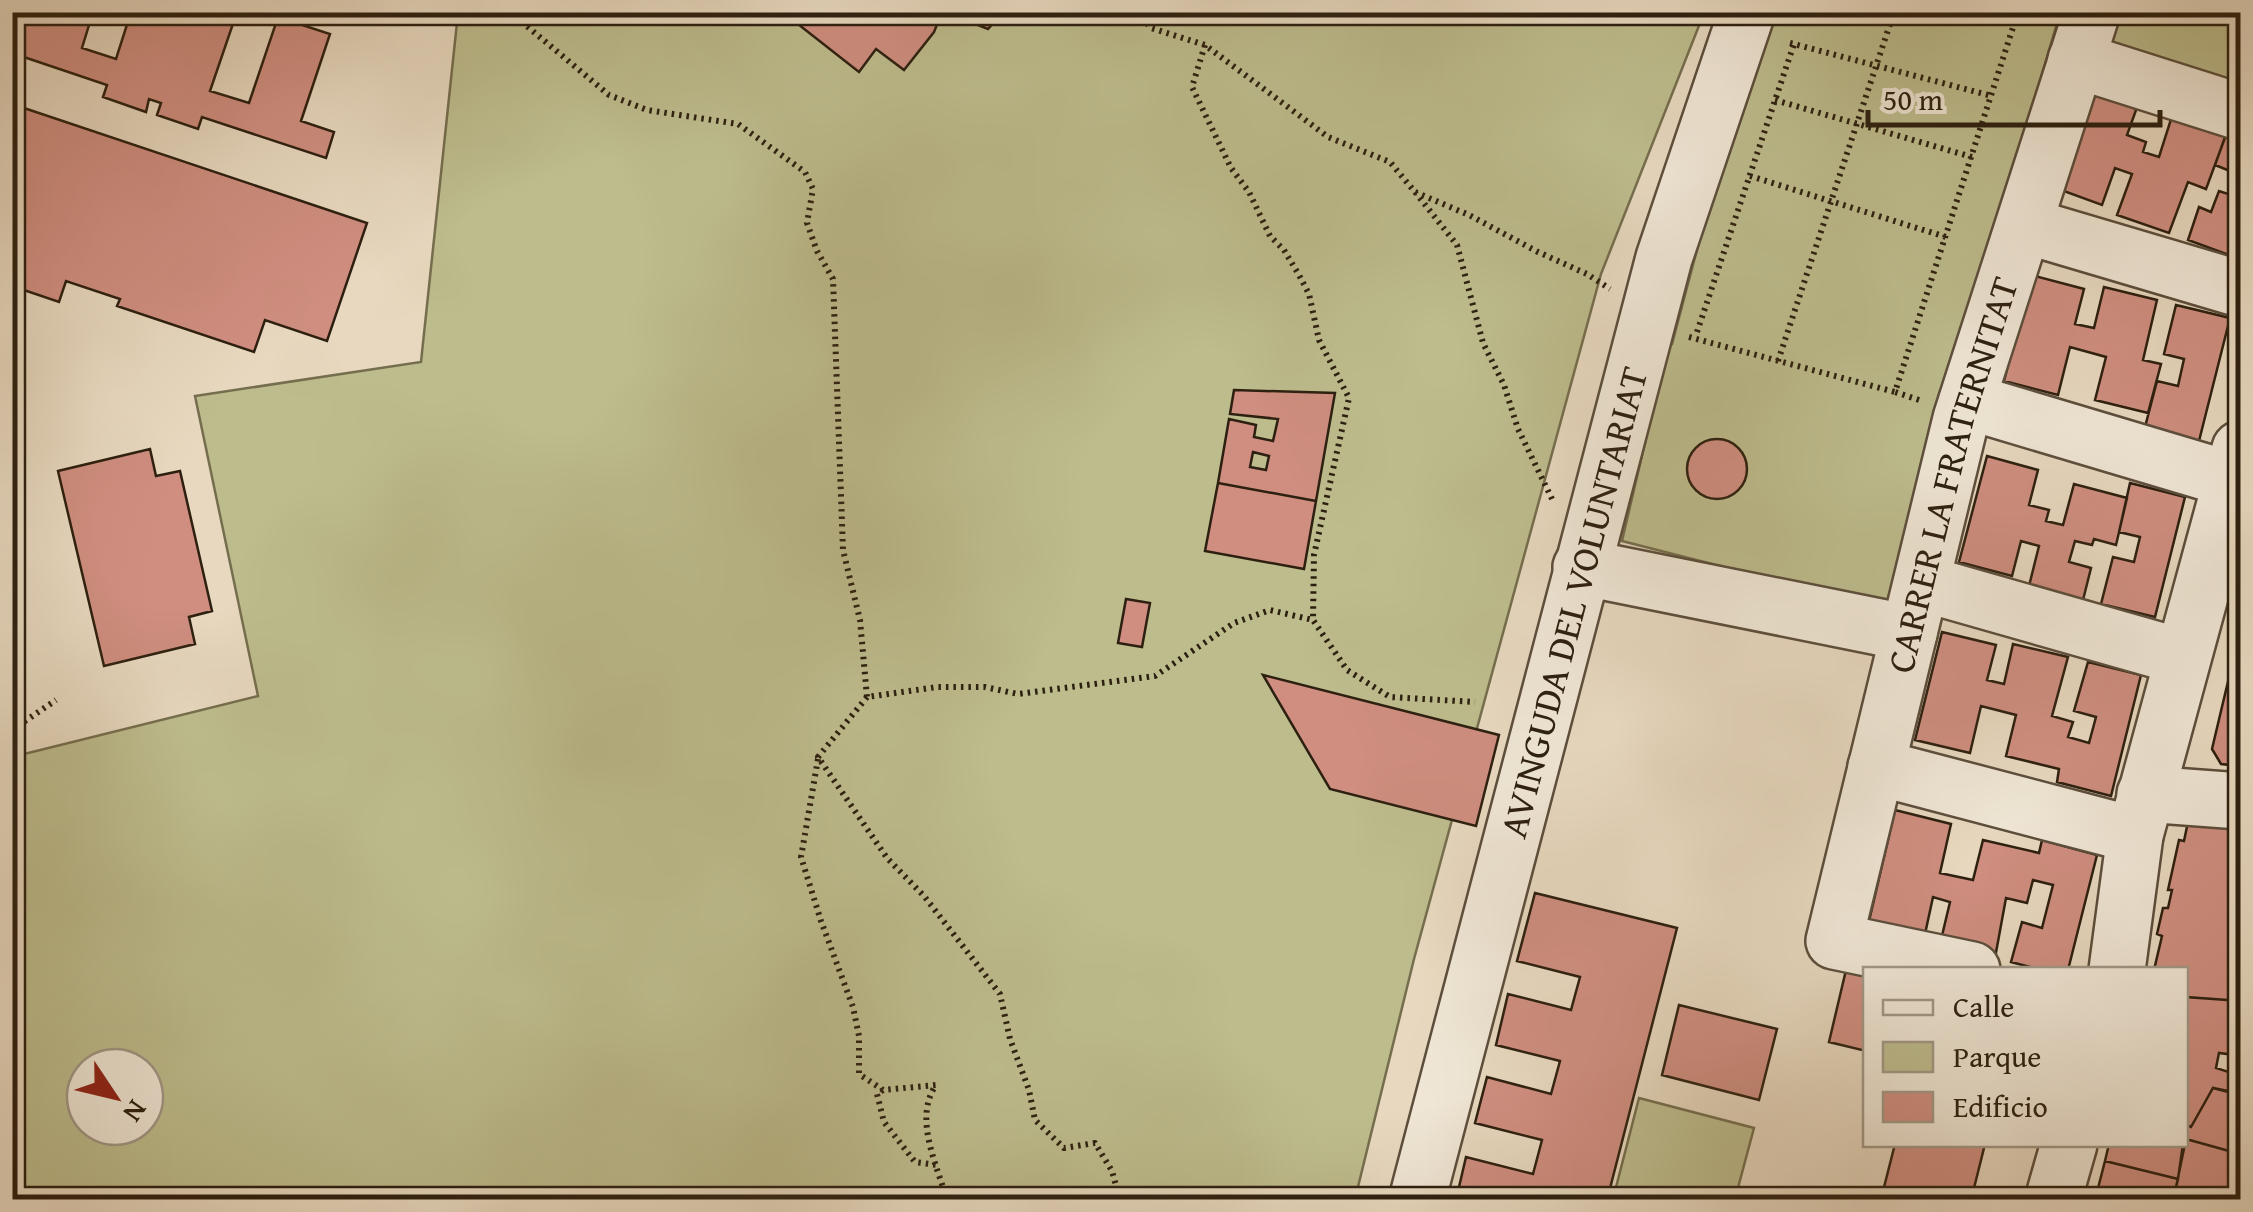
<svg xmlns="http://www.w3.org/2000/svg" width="2253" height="1212" font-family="'Gentium Book Plus',serif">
  <rect width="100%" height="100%" fill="#e7d8bf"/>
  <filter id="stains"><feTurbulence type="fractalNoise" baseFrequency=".002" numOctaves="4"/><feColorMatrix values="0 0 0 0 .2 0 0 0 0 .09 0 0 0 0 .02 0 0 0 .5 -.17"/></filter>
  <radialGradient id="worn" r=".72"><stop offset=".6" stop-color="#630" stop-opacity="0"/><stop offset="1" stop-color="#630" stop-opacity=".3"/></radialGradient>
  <path fill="#bdbc8d" stroke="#756e4e" stroke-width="2.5" fill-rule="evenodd" d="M 458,13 L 1704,13 L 1601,274 L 1414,959 L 1355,1199 L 13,1199 L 12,757 L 258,696 L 195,396 L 421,362 ZM 85,1067 L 145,1067 L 145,1127 L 85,1127 Z
    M 1764,13 L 2060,13 L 1959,356 L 1893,610 L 1622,541 L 1668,344 L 1672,344 L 1729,129 Z
    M 2117,13 L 2240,13 L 2240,99 L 2104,50 Z
    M 1639,1098 L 1754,1128 L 1735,1199 L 1613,1199 Z"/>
  <path fill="#cf8e80" stroke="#2d2010" stroke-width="2.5" fill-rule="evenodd" d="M 12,12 L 93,12 L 82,48 L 116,59 L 131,12 L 237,12 L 210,91 L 249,103 L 278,17 L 330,34 L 301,121 L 334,132 L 326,158 L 202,117 L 198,129 L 157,115 L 161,103 L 149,99 L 146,112 L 103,97 L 107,85 L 12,53 Z
    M 804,12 L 942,12 L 934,32 L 904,70 L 876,49 L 859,72 L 794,21 Z
    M 962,12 L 1003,12 L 988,29 L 960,18 Z
    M 2087,81 L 2140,99 L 2127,135 L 2146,142 L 2143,152 L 2159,157 L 2172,116 L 2226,135 L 2206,189 L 2188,182 L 2169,233 L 2117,215 L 2132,174 L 2115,168 L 2102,205 L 2050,186 Z
    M 12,104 L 367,223 L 327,341 L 265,320 L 254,352 L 117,306 L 120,299 L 66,281 L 59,302 L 12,286 Z
    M 2230,123 L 2240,127 L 2240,259 L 2188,240 L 2199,207 L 2211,212 L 2219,191 L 2228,194 L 2235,173 L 2215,165 Z
    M 2031,275 L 2084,289 L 2075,324 L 2094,328 L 2104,287 L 2157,300 L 2143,360 L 2161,364 L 2148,413 L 2095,400 L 2106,357 L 2070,347 L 2058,395 L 2004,381 Z
    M 2176,305 L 2230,318 L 2199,441 L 2145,427 L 2157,381 L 2178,386 L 2184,359 L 2164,354 Z
    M 1234,390 L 1335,393 L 1316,501 L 1218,483 L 1229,419 L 1256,425 L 1254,437 L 1273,441 L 1278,419 L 1230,414 ZM 1253,452 L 1269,456 L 1266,470 L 1250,467 Z
    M1687 469a30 30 0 1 1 60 0a30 30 0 1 1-60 0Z
    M 150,449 L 156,476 L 180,471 L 212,611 L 189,617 L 195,644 L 104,666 L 58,471 Z
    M 1987,456 L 2038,470 L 2029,505 L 2049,510 L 2046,521 L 2063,525 L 2074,484 L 2127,498 L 2116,545 L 2094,539 L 2092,545 L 2075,541 L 2069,562 L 2091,568 L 2083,600 L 2029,586 L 2039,546 L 2021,541 L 2012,576 L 1959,562 Z
    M 1218,483 L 1316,501 L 1304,569 L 1205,551 Z
    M 2130,483 L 2185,497 L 2155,617 L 2101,604 L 2113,557 L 2134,562 L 2140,537 L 2119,532 Z
    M 1126,599 L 1150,603 L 1142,647 L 1118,643 Z
    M 1942,632 L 1996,645 L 1987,680 L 2004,684 L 2013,644 L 2068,657 L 2052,716 L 2073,722 L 2068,737 L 2089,743 L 2096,717 L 2074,711 L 2088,662 L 2141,675 L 2111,796 L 2057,782 L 2059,769 L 2006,756 L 2016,715 L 1981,706 L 1970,753 L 1915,740 Z
    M 2240,632 L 2240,692 L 2226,690 Z
    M 1263,675 L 1499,735 L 1476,826 L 1330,789 Z
    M 2226,690 L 2240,692 L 2240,766 L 2221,764 L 2212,749 Z
    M 1895,810 L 1951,824 L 1940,873 L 1973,880 L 1983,840 L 2039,853 L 2042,840 L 2097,855 L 2068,970 L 2042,970 L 2011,962 L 2022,922 L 2042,928 L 2053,885 L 2033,880 L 2027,903 L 2006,898 L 1995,958 L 1940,944 L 1950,902 L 1933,897 L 1925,934 L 1869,921 Z
    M 2240,813 L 2240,1001 L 2186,997 L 2186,970 L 2154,970 L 2162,936 L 2157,934 L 2163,908 L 2168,908 L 2172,890 L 2168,890 L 2179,840 L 2184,841 L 2189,817 Z
    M 1535,893 L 1677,928 L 1607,1200 L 1456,1200 L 1466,1157 L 1533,1174 L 1542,1140 L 1475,1123 L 1487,1077 L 1551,1094 L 1560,1061 L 1496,1045 L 1508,994 L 1571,1010 L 1580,977 L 1517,961 Z
    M 1846,970 L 1866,975 L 1866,1051 L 1829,1042 Z
    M 2186,997 L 2240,1001 L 2240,1035 L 2235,1055 L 2219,1053 L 2216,1068 L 2232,1073 L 2228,1091 L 2213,1088 L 2191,1127 L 2186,1125 Z
    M 1679,1005 L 1777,1029 L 1759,1100 L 1662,1075 Z
    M 2213,1088 L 2240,1095 L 2240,1154 L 2186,1139 L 2186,1125 L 2191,1127 Z
    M 2186,1139 L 2240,1154 L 2240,1200 L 2183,1200 L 2174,1197 Z
    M 1895,1144 L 1985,1144 L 1971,1200 L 1859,1200 L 1864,1194 L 1871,1193 L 1881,1199 Z
    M 2109,1144 L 2183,1144 L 2178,1179 L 2105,1161 Z
    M 2105,1161 L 2178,1179 L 2173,1200 L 2095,1200 Z"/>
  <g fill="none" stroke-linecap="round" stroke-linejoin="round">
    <defs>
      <g id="minor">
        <path d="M 2076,60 L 2240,112"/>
        <path d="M 2024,225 L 2240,289"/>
        <path d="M 1967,401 L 2232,480"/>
        <path d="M 1581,567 L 1909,633"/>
        <path d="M 1922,583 L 2182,657"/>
        <path d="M 1876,767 L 2135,835"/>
        <path d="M 2145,794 L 2240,801"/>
        <path id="s1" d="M 1972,970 L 1834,941 L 1961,419 L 2092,12"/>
        <path d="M 2117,970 L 2135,835 L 2240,449"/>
        <path id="s2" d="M 1417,1200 L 1664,258 L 1747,12"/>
        <path d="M 2053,1200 L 2069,1144"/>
      </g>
    </defs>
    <use href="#minor" stroke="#5c4e3c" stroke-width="60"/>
    <path stroke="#2d2010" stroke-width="6" stroke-dasharray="2.5 5" stroke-linecap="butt" d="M 510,12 L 609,95 L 647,110 L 738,124 L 805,172 L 813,189 L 807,223 L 817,251 L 833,279 L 843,550 L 860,620 L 867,697 L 937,687 L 985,687 L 1018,694 L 1155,676 L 1234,623 L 1270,610 L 1313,620
      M 1137,12 L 1151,28 L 1205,45 L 1328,137 L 1390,162 L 1415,192 L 1469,215 L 1538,252 L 1587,274 L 1610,289
      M 1790,43 L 1992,96
      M 1205,45 L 1192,87 L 1231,168 L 1249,192 L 1270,236 L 1284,250 L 1299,275 L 1309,294 L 1319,340 L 1349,398 L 1314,555 L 1313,620 L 1347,670 L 1390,697 L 1475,702
      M 1775,100 L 1972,157
      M 1750,176 L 1946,237
      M 1415,192 L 1457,245 L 1483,343 L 1504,385 L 1518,429 L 1553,501
      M 1697,332 L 1794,44
      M 1689,337 L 1895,392
      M 1778,361 L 1894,12
      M 1919,400 L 1895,392 L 2018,12
      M 867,697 L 818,757 L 887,858 L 924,896 L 1000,994 L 1010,1039 L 1029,1090 L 1035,1120 L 1064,1148 L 1095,1143 L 1112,1171 L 1120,1200
      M 12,730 L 56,700
      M 818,759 L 801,857 L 821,921 L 853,1007 L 859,1036 L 859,1074 L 883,1090 L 936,1085 C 913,1118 937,1165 947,1200
      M 883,1090 L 877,1094 L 884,1122 L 915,1162 L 937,1165"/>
    <use href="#minor" stroke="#efe6d5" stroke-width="55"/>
  </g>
  <g text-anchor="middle" stroke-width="10" stroke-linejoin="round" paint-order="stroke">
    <g font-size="38" fill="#2d2010" stroke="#efe6d5">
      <text dy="13" stroke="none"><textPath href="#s1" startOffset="622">CARRER LA FRATERNITAT</textPath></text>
      <text dy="13" stroke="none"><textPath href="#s2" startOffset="618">AVINGUDA DEL VOLUNTARIAT</textPath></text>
    </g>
  </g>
  <rect width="2253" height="1212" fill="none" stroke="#e7d8bf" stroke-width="50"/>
  <rect x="15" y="15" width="2223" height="1182" fill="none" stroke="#2d2010" stroke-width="5"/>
  <rect x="25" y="25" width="2203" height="1162" fill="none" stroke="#2d2010" stroke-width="2.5"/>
  <rect x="1863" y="967" width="325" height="180" fill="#efe6d5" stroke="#a19786" stroke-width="2.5"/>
  <rect x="1883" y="1000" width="50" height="15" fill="#efe6d5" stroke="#a19786" stroke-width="2.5"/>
  <text x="1953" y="1017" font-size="30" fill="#2d2010">Calle</text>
  <rect x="1883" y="1042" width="50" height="30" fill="#bdbc8d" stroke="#a19786" stroke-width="2.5"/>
  <text x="1953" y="1067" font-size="30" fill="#2d2010">Parque</text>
  <rect x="1883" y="1092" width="50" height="30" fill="#cf8e80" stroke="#a19786" stroke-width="2.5"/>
  <text x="1953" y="1117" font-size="30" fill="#2d2010">Edificio</text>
  <g transform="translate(115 1097) rotate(125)"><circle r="48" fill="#efe6d5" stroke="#a19786" stroke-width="2.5"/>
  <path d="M0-8L18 38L0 25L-18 38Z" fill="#8f2418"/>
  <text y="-15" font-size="28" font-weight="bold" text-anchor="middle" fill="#2d2010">N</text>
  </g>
  <path d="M1868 110v15h292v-15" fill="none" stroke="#2d2010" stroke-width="5"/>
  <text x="1883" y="110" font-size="30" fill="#2d2010" stroke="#efe6d5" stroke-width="8" paint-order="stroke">50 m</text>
  <rect width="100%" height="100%" filter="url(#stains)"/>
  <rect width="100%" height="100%" fill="url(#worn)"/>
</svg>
